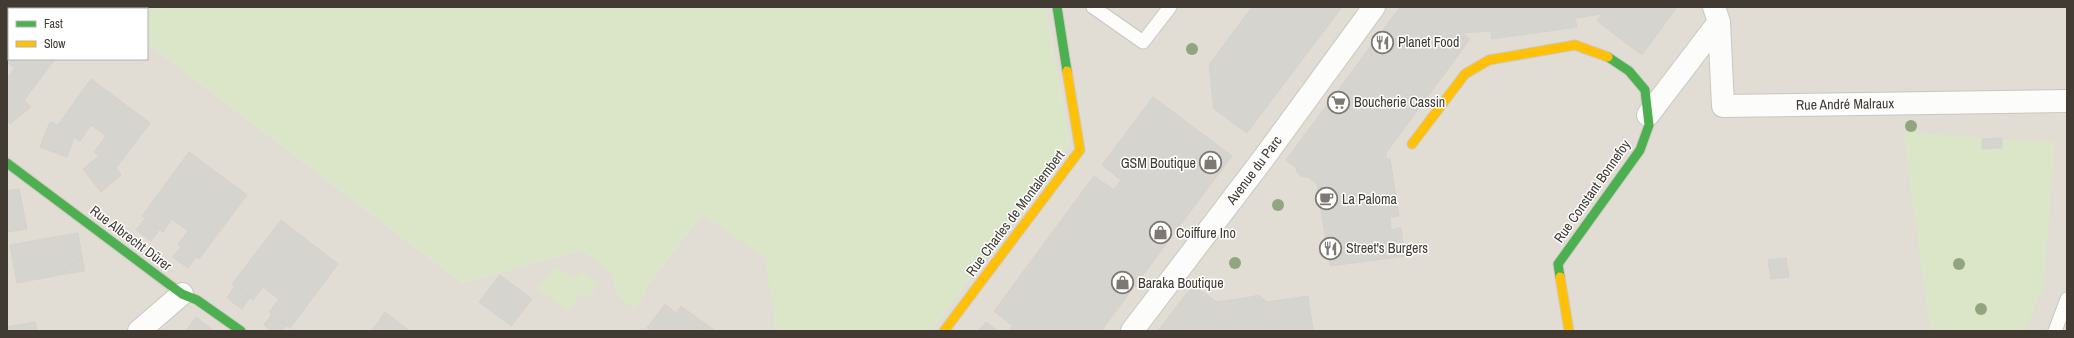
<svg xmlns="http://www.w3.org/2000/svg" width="2074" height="338" font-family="'Archivo Narrow',sans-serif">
  <rect width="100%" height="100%" fill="#edebe6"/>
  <path fill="#e1dcd4" d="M 7,7 L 100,7 L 102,9 L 9,9 L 9,59 L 147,59 L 147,43 L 462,283 L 582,250 L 612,272 L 618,296 L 645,295 L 644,290 L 702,214 L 766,258 L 776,331 L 7,331 Z
    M 1046,7 L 2067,7 L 2067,331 L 931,331 L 1070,144 Z"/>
  <path fill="#dbe6c8" d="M 100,7 L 1046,7 L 1070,144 L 931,331 L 776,331 L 765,258 L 702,214 L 644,290 L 645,295 L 637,306 L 634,308 L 618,296 L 612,272 L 582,250 L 462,283 L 147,43 L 147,9 L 102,9 Z
    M 1903,132 L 2055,142 L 2044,285 L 2025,331 L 1930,331 Z
    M 555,265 L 574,279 L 581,271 L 599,284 L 588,299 L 581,293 L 568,312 L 538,289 Z"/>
  <path fill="#d6d4cf" stroke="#d5d2cc" d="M 1252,7 L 1342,7 L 1247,133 L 1214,109 L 1209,65 Z
    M 1400,7 L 1677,7 L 1642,55 L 1597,21 L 1602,14 L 1575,18 L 1577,27 L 1492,39 L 1491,31 L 1463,33 L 1470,39 L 1386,153 L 1386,159 L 1390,159 L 1399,216 L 1390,217 L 1391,230 L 1401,228 L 1405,256 L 1330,266 L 1317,184 L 1286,160 Z
    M 7,17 L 9,18 L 9,59 L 55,59 L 24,100 L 31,107 L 10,124 L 7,120 L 7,78 L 15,68 L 7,62 Z
    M 91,79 L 150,123 L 116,168 L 121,175 L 101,192 L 83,169 L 99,156 L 94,152 L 106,136 L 91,125 L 80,141 L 74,137 L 67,157 L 40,147 L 50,122 L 58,125 Z
    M 1153,97 L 1232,156 L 1101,331 L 1009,331 L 1013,326 L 994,311 L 1094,176 L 1114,190 L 1121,180 L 1102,165 Z
    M 2002,138 L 2002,148 L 1982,149 L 1982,139 Z
    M 189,152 L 247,195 L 199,259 L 178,244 L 188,231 L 172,219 L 163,232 L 142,216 Z
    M 1297,168 L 1308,177 L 1301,176 L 1296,171 Z
    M 19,189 L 27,229 L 7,232 L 7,191 Z
    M 145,219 L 159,230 L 151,241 L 136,230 Z
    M 281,220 L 338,264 L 290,328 L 269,312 L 279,299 L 263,287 L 253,300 L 232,284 Z
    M 78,233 L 82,257 L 59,275 L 17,283 L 10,245 Z
    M 181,246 L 196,257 L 188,268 L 173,257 Z
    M 82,257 L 84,271 L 59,275 Z
    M 1786,258 L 1789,277 L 1771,279 L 1768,260 Z
    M 500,275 L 532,299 L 511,326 L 479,302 Z
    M 1193,285 L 1217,302 L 1251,297 L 1259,303 L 1308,296 L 1313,331 L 1158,331 Z
    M 235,286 L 250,297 L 242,309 L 227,298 Z
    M 1258,295 L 1266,301 L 1259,303 L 1251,297 Z
    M 665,304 L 676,313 L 702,331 L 650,331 L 647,328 Z
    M 681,306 L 714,330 L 702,331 L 676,313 Z
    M 385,312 L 407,329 L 406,331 L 372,331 Z
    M 272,314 L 287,325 L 282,331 L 272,331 L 264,325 Z
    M 196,317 L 201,321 L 214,331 L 186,331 Z
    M 35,322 L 37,331 L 7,331 L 7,327 Z
    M 986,322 L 998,331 L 978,331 Z"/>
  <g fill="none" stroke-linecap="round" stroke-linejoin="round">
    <defs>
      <path id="lane" d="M 1093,7 L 1143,42 L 1170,7
        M 2055,331 L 2067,299"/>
      <path id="street" d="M 1714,7 L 1719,22 L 1723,106 L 2067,101
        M 1648,115 L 1719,22
        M 139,331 L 182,294
        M 1132,331 L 1263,159 L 1374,7"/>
      <path id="fast" d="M 1057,7 L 1067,71
        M 7,163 L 182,294 L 197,300 L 241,331
        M 1560,277 L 1558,264 L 1640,150 L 1649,125 L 1645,90 L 1629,71 L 1608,57"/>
      <path id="slow" d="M 1412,144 L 1465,74 L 1489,60 L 1575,45 L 1608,57
        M 1560,277 L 1569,331
        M 944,331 L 1080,150 L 1067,71"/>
    </defs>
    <use href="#lane" stroke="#c9c7c2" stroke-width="15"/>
    <use href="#street" stroke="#c9c7c2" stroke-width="24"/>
    <use href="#fast" stroke="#cecac0" stroke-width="11"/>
    <use href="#slow" stroke="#cecac0" stroke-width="11"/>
    <use href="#lane" stroke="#fcfcfb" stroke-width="13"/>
    <use href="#street" stroke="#fcfcfb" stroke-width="22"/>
    <use href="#fast" stroke="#4caf50" stroke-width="9"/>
    <use href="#slow" stroke="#ffc107" stroke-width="9"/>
  </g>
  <g fill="#92a581">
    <circle cx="1192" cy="49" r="6"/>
    <circle cx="1911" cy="126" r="6"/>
    <circle cx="1278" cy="205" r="6"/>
    <circle cx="1235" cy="263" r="6"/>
    <circle cx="1959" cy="264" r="6"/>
    <circle cx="1981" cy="309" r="6"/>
  </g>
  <defs>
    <symbol id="restaurant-ring" viewBox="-11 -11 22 22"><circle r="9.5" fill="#fff" stroke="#7d7972" stroke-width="1.5"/><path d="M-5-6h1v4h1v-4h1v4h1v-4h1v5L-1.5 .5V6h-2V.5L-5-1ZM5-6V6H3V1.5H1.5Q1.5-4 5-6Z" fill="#7d7972"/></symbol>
    <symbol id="supermarket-ring" viewBox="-11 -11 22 22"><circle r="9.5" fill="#fff" stroke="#7d7972" stroke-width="1.5"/><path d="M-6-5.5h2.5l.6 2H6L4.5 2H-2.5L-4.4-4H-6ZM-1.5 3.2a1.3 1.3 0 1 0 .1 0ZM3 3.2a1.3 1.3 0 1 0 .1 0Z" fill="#7d7972"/></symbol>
    <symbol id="shop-ring" viewBox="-11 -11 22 22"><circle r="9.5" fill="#fff" stroke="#7d7972" stroke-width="1.5"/><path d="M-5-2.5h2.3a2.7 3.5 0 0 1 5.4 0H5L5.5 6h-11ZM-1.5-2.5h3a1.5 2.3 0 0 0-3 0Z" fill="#7d7972"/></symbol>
    <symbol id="cafe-ring" viewBox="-11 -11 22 22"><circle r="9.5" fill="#fff" stroke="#7d7972" stroke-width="1.5"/><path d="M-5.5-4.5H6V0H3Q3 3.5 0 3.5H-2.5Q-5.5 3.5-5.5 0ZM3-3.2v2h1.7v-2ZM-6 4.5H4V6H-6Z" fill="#7d7972"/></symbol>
  </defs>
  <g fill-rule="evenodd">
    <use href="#restaurant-ring" x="1370" y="30" width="25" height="25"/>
    <use href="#supermarket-ring" x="1326" y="90" width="25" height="25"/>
    <use href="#shop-ring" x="1198" y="150" width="25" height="25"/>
    <use href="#cafe-ring" x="1314" y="186" width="25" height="25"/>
    <use href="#shop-ring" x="1148" y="220" width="25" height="25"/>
    <use href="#restaurant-ring" x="1318" y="236" width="25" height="25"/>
    <use href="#shop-ring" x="1110" y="270" width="25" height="25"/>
  </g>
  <g text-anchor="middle" stroke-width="3" stroke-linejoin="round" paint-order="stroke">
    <g font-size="14" fill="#413b34" stroke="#fff" text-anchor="start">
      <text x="1398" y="47">Planet Food</text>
      <text x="1354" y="107">Boucherie Cassin</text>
      <text x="1196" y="168" text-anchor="end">GSM Boutique</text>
      <text x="1342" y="204">La Paloma</text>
      <text x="1176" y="238">Coiffure Ino</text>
      <text x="1346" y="253">Street's Burgers</text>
      <text x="1138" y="288">Baraka Boutique</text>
    </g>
    <g font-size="14" fill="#413b34" stroke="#fff">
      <text transform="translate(1845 104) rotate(-1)" y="5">Rue André Malraux</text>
      <text transform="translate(1254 170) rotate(-53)" y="5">Avenue du Parc</text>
      <text transform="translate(1592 191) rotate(-55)" y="5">Rue Constant Bonnefoy</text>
      <text transform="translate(1015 213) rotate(-53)" y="5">Rue Charles de Montalembert</text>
      <text transform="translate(131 238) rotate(37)" y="5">Rue Albrecht Dürer</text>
    </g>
  </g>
  <rect width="2074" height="338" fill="none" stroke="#413b34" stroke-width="16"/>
  <rect x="8" y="8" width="140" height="52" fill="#ffffff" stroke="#b3b1ae"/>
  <rect x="16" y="21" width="20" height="6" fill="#4caf50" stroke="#b3b1ae"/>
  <text x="44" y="28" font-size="12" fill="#413b34">Fast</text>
  <rect x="16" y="41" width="20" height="6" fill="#ffc107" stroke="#b3b1ae"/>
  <text x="44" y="48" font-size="12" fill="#413b34">Slow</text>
</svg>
